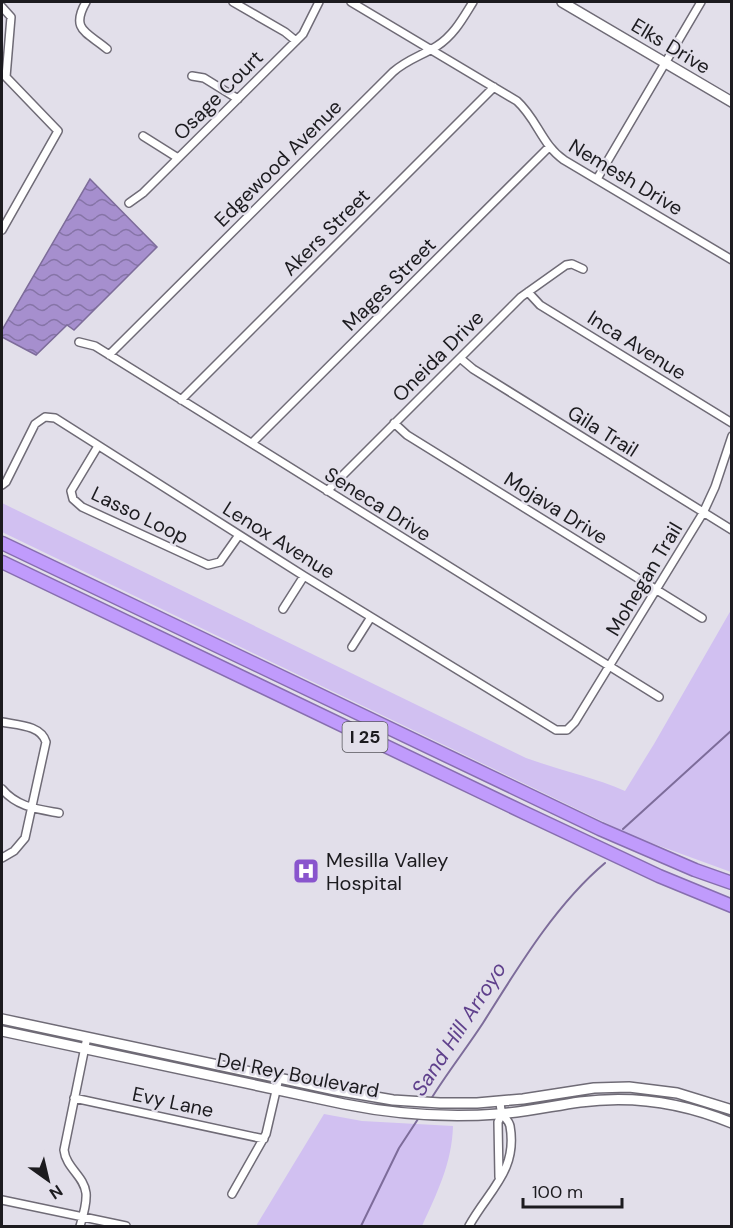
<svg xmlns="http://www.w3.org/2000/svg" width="733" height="1228" font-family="'DM Sans',sans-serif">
  <defs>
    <pattern id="water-waves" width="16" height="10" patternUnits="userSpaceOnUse" patternTransform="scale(1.5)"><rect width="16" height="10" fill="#a68fce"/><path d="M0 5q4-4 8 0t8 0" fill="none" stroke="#8674a7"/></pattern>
  </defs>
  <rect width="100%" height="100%" fill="#e2dfea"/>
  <path fill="#d1c0f1" d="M 2,503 L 526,758 C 559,770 593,777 625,791 L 654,744 L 731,610 L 731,872 L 635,837 L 2,532 Z
    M 324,1114 L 362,1121 L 453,1126 C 452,1163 437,1193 422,1226 L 256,1226 Z"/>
  <path fill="url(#water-waves)" stroke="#7d6c9a" stroke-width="1.5" d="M 90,179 L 157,247 L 74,330 L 67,325 L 36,355 L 2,337 L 2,330 Z"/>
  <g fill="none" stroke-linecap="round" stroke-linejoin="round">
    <path stroke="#7d6c9a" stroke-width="2" d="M 623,829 L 732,730
      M 431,1099 C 447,1073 466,1049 483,1023 C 517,969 555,905 605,863
      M 361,1226 L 399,1148 L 420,1116"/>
    <defs>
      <path id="street" d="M 86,2 C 70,30 87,32 107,49
        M 233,2 L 285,32 L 296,41
        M 351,2 L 517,101 C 537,119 542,145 564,160 L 732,260
        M 2,7 L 11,17 L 6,77 L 58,131 L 2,230
        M 192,76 L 204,78 L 238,99
        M 143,136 L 178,158
        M 597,179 L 701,2
        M 129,203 L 143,193 L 303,34 L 319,2
        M 528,292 L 540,305 L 732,423
        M 79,342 L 95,346 L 659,697
        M 109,355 L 393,72 C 406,60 423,55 437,46 C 454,35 463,18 473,2
        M 460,358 L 473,369 L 732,530
        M 181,400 L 494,87
        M 394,423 L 407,435 L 702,618
        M 252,443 L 549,147
        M 98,446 L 71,491 L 73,499 L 82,507 L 208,565 L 220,562 L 239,535
        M 2,485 L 6,482 L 35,424 L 45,417 L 55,418 L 304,576 L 556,730 L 567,730 L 575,722 L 703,513 L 715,487 L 732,436
        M 327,491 L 521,297 L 566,265 L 572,264 L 583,269
        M 283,609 L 304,576
        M 352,647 L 371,617
        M 2,722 C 17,725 41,725 46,742 L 25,838 L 14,851 L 2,858
        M 2,789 C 17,807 37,809 59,813
        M 74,1098 L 264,1139
        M 499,1177 L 498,1122 L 502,1114
        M 232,1194 L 266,1134 L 279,1078
        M 2,1200 L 126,1226
        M 80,1226 C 83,1216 87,1204 86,1193 C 84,1176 66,1168 64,1150 L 87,1037
        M 469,1226 C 488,1191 518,1171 510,1126 C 509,1121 506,1119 503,1115 C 501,1111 500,1106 500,1101"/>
      <path id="secondary" d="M 562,2 L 732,102
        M 2,1019 L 335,1090 L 393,1100 L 440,1103 L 477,1103 L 523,1099 L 594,1088 L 629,1087 L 677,1093 L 732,1110
        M 2,1031 L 344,1104 C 394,1114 446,1118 498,1114 C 526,1112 552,1106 580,1102 C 631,1095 684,1103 732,1123"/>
      <path id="highway" d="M 2,543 L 600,829 L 695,870 L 732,883
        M 2,562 L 525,813 L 659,876 L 732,906"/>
    </defs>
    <use href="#street" stroke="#6f6b76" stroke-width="10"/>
    <use href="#secondary" stroke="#6f6b76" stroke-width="12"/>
    <use href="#highway" stroke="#876eaf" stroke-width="15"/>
    <use href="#street" stroke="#fff" stroke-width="7"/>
    <use href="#secondary" stroke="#fff" stroke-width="9"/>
    <use href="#highway" stroke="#c09bfc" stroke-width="12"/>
  </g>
  <defs>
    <symbol id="hospital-square" viewBox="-11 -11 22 22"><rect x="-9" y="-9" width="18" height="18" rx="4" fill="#8955cd" stroke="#e2dfea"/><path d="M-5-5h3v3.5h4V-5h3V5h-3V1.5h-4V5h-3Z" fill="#fff"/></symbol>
  </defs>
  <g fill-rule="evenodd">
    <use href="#hospital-square" x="291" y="856" width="30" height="30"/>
  </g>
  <g text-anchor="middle" stroke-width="5" stroke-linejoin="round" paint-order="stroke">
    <rect fill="#e2dfea" stroke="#57565c" stroke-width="1.5" x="342.5" y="722" width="45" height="30" rx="4.5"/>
    <g font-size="18" font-weight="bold" fill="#1c1b1f">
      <text x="365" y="743">I 25</text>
    </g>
    <g font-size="20" fill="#1c1b1f" stroke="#e2dfea">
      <text transform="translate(671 46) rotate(31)" y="7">Elks Drive</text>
      <text transform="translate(218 95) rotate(-45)" y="7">Osage Court</text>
      <text transform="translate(278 163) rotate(-45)" y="7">Edgewood Avenue</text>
      <text transform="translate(626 177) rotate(31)" y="7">Nemesh Drive</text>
      <text transform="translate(326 232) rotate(-45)" y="7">Akers Street</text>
      <text transform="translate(389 284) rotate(-45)" y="7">Mages Street</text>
      <text transform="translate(637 345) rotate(32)" y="7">Inca Avenue</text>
      <text transform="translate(438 356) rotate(-45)" y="7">Oneida Drive</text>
      <text transform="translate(603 431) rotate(32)" y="7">Gila Trail</text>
      <text transform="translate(378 504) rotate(32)" y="7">Seneca Drive</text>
      <text transform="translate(556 508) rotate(32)" y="7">Mojava Drive</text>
      <text transform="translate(140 515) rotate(26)" y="7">Lasso Loop</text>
      <text transform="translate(279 540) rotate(32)" y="7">Lenox Avenue</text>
      <text transform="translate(644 579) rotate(-59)" y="7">Mohegan Trail</text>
      <text transform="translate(298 1075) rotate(11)" y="7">Del Rey Boulevard</text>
      <text transform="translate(173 1102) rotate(12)" y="7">Evy Lane</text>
    </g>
    <g font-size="20" fill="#1c1b1f" stroke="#e2dfea" text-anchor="start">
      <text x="326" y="867">Mesilla Valley<tspan x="326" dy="23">Hospital</tspan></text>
    </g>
    <g font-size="21" font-style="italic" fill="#5f408c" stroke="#e2dfea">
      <text transform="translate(459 1029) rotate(-57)" y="7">Sand Hill Arroyo</text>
    </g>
  </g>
  <rect width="733" height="1228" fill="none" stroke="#1c1b1f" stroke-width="6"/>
  <g transform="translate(48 1180) rotate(146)" stroke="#e2dfea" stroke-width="4.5" paint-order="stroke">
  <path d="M0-4.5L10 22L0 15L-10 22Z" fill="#1c1b1f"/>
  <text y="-9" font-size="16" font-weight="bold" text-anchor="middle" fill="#1c1b1f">N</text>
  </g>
  <path d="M523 1198v9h99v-9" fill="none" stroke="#1c1b1f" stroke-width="3"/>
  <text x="532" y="1198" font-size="18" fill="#1c1b1f" stroke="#e2dfea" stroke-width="4.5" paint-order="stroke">100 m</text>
</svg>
